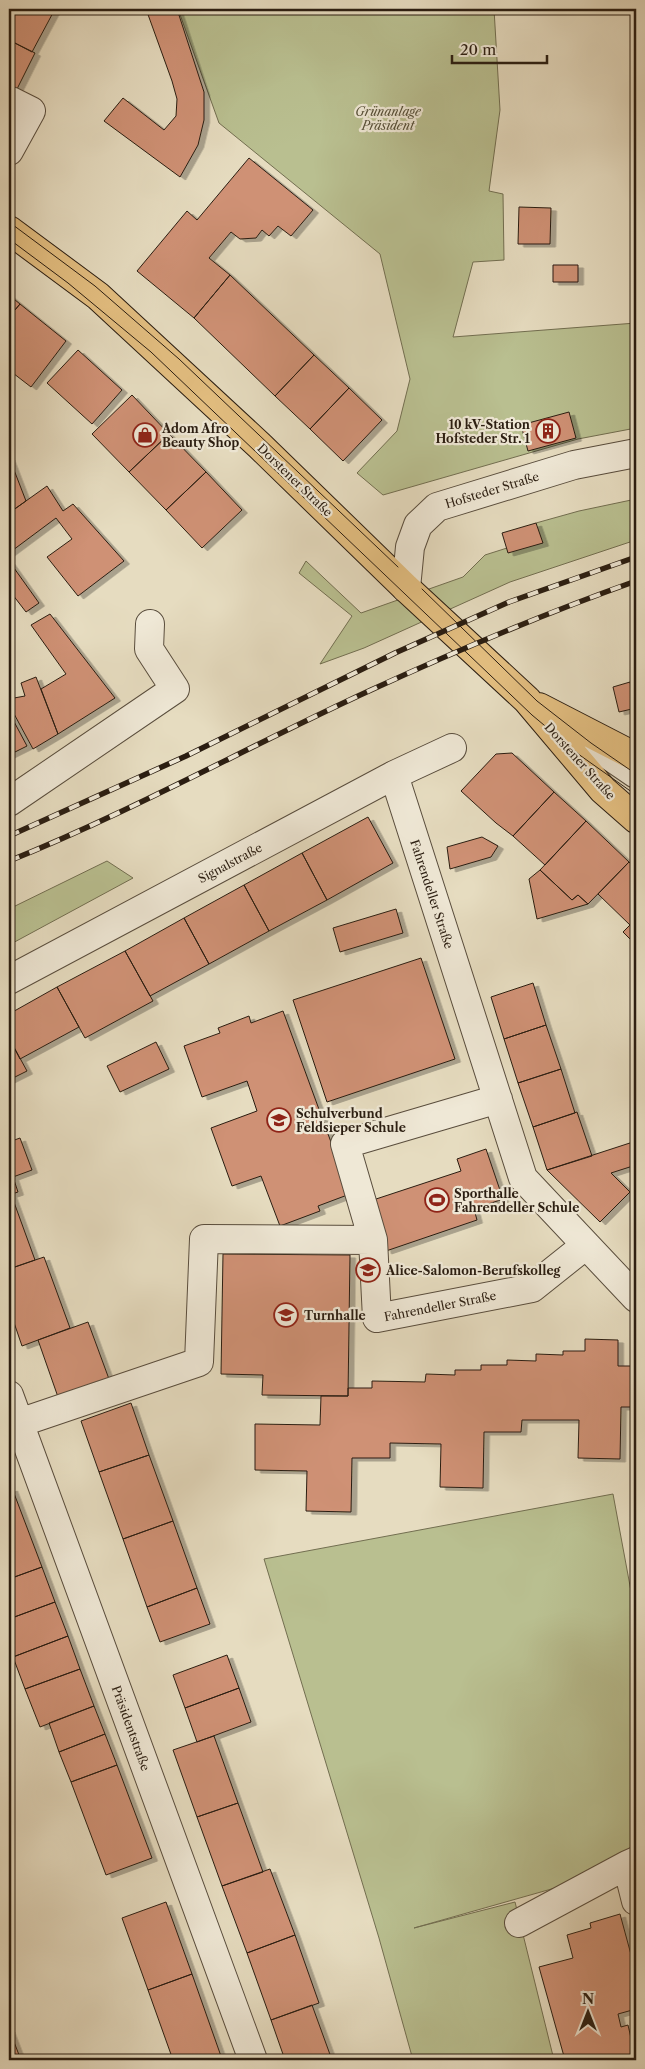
<svg xmlns="http://www.w3.org/2000/svg" width="645" height="2069" viewBox="0 0 645 2069" font-family="'Libre Caslon Text',serif">
  <defs>
    <filter id="shadow"><feDropShadow dx="5.5" dy="3" stdDeviation="0" flood-color="#0004"/></filter>
  </defs>
  <rect width="100%" height="100%" fill="#e6dcc0"/>
  <filter id="stains"><feTurbulence type="fractalNoise" baseFrequency=".004" numOctaves="4"/><feColorMatrix values="0 0 0 0 .2 0 0 0 0 .09 0 0 0 0 .02 0 0 0 .5 -.17"/></filter>
  <radialGradient id="worn" r=".72"><stop offset=".6" stop-color="#630" stop-opacity="0"/><stop offset="1" stop-color="#630" stop-opacity=".3"/></radialGradient>
  <path fill="#b9bf90" stroke="#726e50" d="M178,9H494L500,110L489,191L503,194L504,260L473,262L453,337L636,323V428L578,439L383,495L357,473L397,431L410,379L380,254L219,123Z
    M636,499V540L510,582L364,648L320,664L352,616L299,573L306,561L361,613L463,577L485,555L507,548L509,553L536,523L579,511Z
    M107,861L133,878L9,945V909Z
    M613,1494L633,1602H636V1865L414,1928L515,1902L554,2060H413L379,1938L264,1559Z"/>
  <path fill="#cf9175" stroke="#2a1d11" filter="url(#shadow)" d="M9,9H55L32,52L9,40Z
    M146,9H177L204,92V120L198,145L180,177L104,121L123,98L164,130L176,116L177,99L172,81Z
    M9,40L35,53L9,105Z
    M249,158L313,210L291,236L278,226L269,236L262,230L256,238L240,239L231,232L209,258L230,275L194,318L137,271L187,211L197,220Z
    M519,207L551,208L550,244H518Z
    M553,265H578V282H553Z
    M230,275L314,355L275,396L194,318Z
    M9,295L20,304L9,317Z
    M20,304L66,341L31,387L9,370V317Z
    M78,350L122,390L92,424L47,383Z
    M314,355L349,388L310,429L275,396Z
    M349,388L382,420L343,461L310,429Z
    M132,395L169,434L129,472L92,434Z
    M569,412L576,438L528,451L521,425Z
    M169,434L206,472L166,510L129,472Z
    M9,457L26,501L9,513Z
    M206,472L242,510L202,548L166,510Z
    M47,486L63,511L73,504L124,561L78,596L47,557L72,539L56,518L9,553V513Z
    M536,523L543,543L508,553L502,533Z
    M9,561L39,603L26,612L9,590Z
    M50,614L115,698L58,734L41,689L66,674L31,625Z
    M36,677L58,734L33,749L13,712L14,698L25,696L21,683Z
    M630,682L636,708L619,712L613,687Z
    M11,716L27,746L15,752L9,741V718Z
    M9,741L15,752L9,755Z
    M512,753L554,792L513,836L496,823L461,791L496,754Z
    M554,792L586,821L545,865L513,836Z
    M368,817L393,863L327,900L302,853Z
    M586,821L629,862L588,904L578,895L572,900L540,870Z
    M482,837L498,846L491,857L450,869L447,847Z
    M302,853L327,900L269,931L244,885Z
    M629,862L636,869V945L623,932L630,925L598,894Z
    M540,870L572,900L578,895L588,904L537,919L529,879Z
    M244,885L269,931L209,964L184,918Z
    M396,909L403,933L340,952L333,928Z
    M184,918L209,964L150,996L125,951Z
    M125,951L153,1001L85,1038L57,987Z
    M421,958L455,1059L327,1102L293,1000Z
    M533,983L546,1025L504,1039L491,997Z
    M57,987L79,1027L20,1059L9,1038V1014Z
    M283,1011L350,1194L318,1206L320,1211L280,1226L261,1176L232,1186L211,1128L257,1111L247,1081L202,1097L184,1046L220,1033L218,1028L249,1016L251,1023Z
    M546,1025L561,1069L518,1083L504,1039Z
    M9,1038L27,1071L9,1080Z
    M156,1042L169,1069L120,1092L107,1066Z
    M561,1069L575,1113L533,1127L518,1083Z
    M577,1112L592,1156L547,1170L533,1127Z
    M20,1138L32,1170L13,1177L18,1192L9,1195V1142Z
    M636,1141V1165L611,1173L630,1192L600,1222L547,1170Z
    M486,1149L503,1199L474,1209L477,1220L386,1251L370,1201L461,1171L457,1159Z
    M11,1194L35,1260L9,1269V1195Z
    M223,1254L350,1255L348,1396L262,1395L263,1375L221,1374Z
    M44,1257L70,1328L22,1346L9,1308V1269Z
    M88,1322L109,1379L58,1397L38,1340Z
    M585,1339L618,1340V1366H636V1407H621L620,1459L578,1458L579,1420H522L521,1432H484L483,1488L440,1487L441,1444L390,1443V1458H352L351,1512L306,1511L307,1471L255,1470V1424L320,1425L321,1396H348V1388H372V1381L425,1382L426,1374L455,1375V1370H481V1365H507V1360L536,1361V1354L563,1355V1351H585Z
    M131,1403L149,1455L99,1472L81,1421Z
    M149,1455L173,1521L123,1539L99,1472Z
    M12,1488L42,1567L9,1579V1489Z
    M173,1521L197,1588L147,1607L123,1539Z
    M42,1567L55,1602L9,1619V1579Z
    M197,1588L210,1624L160,1642L147,1607Z
    M55,1602L68,1636L13,1657L9,1645V1619Z
    M68,1636L80,1669L25,1689L13,1657Z
    M227,1655L239,1688L185,1708L173,1675Z
    M80,1669L94,1706L40,1727L25,1689Z
    M239,1688L251,1722L197,1742L185,1708Z
    M94,1706L105,1734L59,1752L49,1723Z
    M105,1734L117,1765L71,1782L59,1752Z
    M214,1736L238,1803L197,1817L173,1750Z
    M117,1765L152,1858L106,1875L71,1782Z
    M238,1803L263,1872L222,1886L197,1817Z
    M270,1869L295,1935L247,1953L222,1886Z
    M166,1902L192,1974L148,1990L122,1918Z
    M620,1914L636,1973V2009L618,2014L621,2027L628,2025L636,2060H565L539,1967L573,1958L567,1935L591,1928L590,1923Z
    M295,1935L319,2003L271,2020L247,1953Z
    M192,1974L222,2059L218,2060H173L148,1990Z
    M312,2005L332,2060H285L271,2020Z
    M9,2029L21,2060H9Z"/>
  <g fill="none" stroke-linecap="round" stroke-linejoin="round">
    <g stroke="#594d3d" stroke-width="30">
      <path id="minor" d="M9,151L31,111L11,101
        M406,588L410,547L418,525L437,507L574,465L636,453
        M598,748L636,774
        M394,775L523,1178L636,1298
        M9,802L175,689L149,649L150,624
        M9,980L394,775L452,748
        M498,1099L345,1144L373,1240L377,1318L532,1288L586,1245
        M9,1395L253,2060
        M19,1423L199,1362L204,1239L373,1240
        M636,1861L627,1865L636,1901
        M519,1923L627,1865"/>
    </g>
    <g stroke="#2a1d11" stroke-width="30">
      <path id="major" d="M9,230L98,296L260,446L406,588L527,700L603,790L636,819
        M539,707L636,757"/>
    </g>
    <use href="#minor" stroke="#efe8d6" stroke-width="28"/>
    <use href="#major" stroke="#e3be80" stroke-width="28"/>
    <path stroke="#2a1d11" stroke-width="1" d="M9,222L95,286L179,359L398,567
      M9,239L68,283L151,352L532,715L581,756L636,795
      M422,589L537,701L591,743L636,774"/>
    <g stroke="#2a1d11" stroke-width="5.5">
      <path id="rail" d="M9,836L186,756L395,653L509,602L636,557
        M9,861C133,811 249,746 371,690C458,650 546,613 636,581"/>
    </g>
    <use href="#rail" stroke="#efe8d6" stroke-width="4" stroke-dasharray="11" stroke-linecap="butt"/>
  </g>
  <defs>
    <g id="building-ring" transform="scale(1.25)"><circle r="9.5" fill="#efe8d6" stroke="#8f2418" stroke-width="1.5"/><path d="M-4-6H4V6H1V3H-1V6H-4ZM-2.5-4.3h1.7v1.8h-1.7ZM.8-4.3h1.7v1.8H.8ZM-2.5-1h1.7V.8h-1.7ZM.8-1h1.7V.8H.8Z" fill="#8f2418"/></g>
    <g id="shop-ring" transform="scale(1.25)"><circle r="9.5" fill="#efe8d6" stroke="#8f2418" stroke-width="1.5"/><path d="M-5-2.5h2.3a2.7 3.5 0 0 1 5.4 0H5L5.5 6h-11ZM-1.5-2.5h3a1.5 2.3 0 0 0-3 0Z" fill="#8f2418"/></g>
    <g id="school-ring" transform="scale(1.25)"><circle r="9.5" fill="#efe8d6" stroke="#8f2418" stroke-width="1.5"/><path d="M0-5L7-2L0 1L-7-2ZM-4 1L0 2.5L4 1V4Q0 6-4 4Z" fill="#8f2418"/></g>
    <g id="stadium-ring" transform="scale(1.25)"><circle r="9.5" fill="#efe8d6" stroke="#8f2418" stroke-width="1.5"/><path d="M0-5a6.5 5 0 1 0 0 10a6.5 5 0 1 0 0-10ZM-3.5-1.8h7v3.6h-7Z" fill="#8f2418"/></g>
  </defs>
  <g fill-rule="evenodd">
    <use href="#building-ring" x="548" y="431"/>
    <use href="#shop-ring" x="145" y="435"/>
    <use href="#school-ring" x="279" y="1120"/>
    <use href="#stadium-ring" x="437" y="1200"/>
    <use href="#school-ring" x="368" y="1270"/>
    <use href="#school-ring" x="286" y="1315"/>
  </g>
  <g text-anchor="middle" dominant-baseline="central" stroke-width="4.5" stroke-linejoin="round" paint-order="stroke">
    <g font-size="12" font-style="italic" fill="#554e37" stroke="#efe8d6">
      <text x="388" y="111">Grünanlage<tspan x="388" dy="14">Präsident</tspan></text>
    </g>
    <g font-size="12" font-weight="bold" fill="#2a1d11" stroke="#efe8d6" text-anchor="start">
      <text x="530" y="424" text-anchor="end">10 kV-Station<tspan x="530" dy="14">Hofsteder Str. 1</tspan></text>
      <text x="162" y="428">Adom Afro<tspan x="162" dy="14">Beauty Shop</tspan></text>
      <text x="296" y="1113">Schulverbund<tspan x="296" dy="14">Feldsieper Schule</tspan></text>
      <text x="454" y="1193">Sporthalle<tspan x="454" dy="14">Fahrendeller Schule</tspan></text>
      <text x="386" y="1270">Alice-Salomon-Berufskolleg</text>
      <text x="304" y="1315">Turnhalle</text>
    </g>
    <g font-size="12" fill="#2a1d11" stroke="#efe8d6">
      <text transform="translate(295 480) rotate(44)">Dorstener Straße</text>
      <text transform="translate(492 490) rotate(-17)">Hofsteder Straße</text>
      <text transform="translate(580 761) rotate(48)">Dorstener Straße</text>
      <text transform="translate(230 863) rotate(-28)">Signalstraße</text>
      <text transform="translate(432 894) rotate(72)">Fahrendeller Straße</text>
      <text transform="translate(440 1306) rotate(-11)">Fahrendeller Straße</text>
      <text transform="translate(131 1728) rotate(70)">Präsidentstraße</text>
    </g>
  </g>
  <rect width="645" height="2069" fill="none" stroke="#e6dcc0" stroke-width="30"/>
  <rect x="10" y="10" width="625" height="2049" fill="none" stroke="#2a1d11" stroke-width="2.5"/>
  <rect x="15" y="15" width="615" height="2039" fill="none" stroke="#2a1d11"/>
  <g transform="translate(588 2012)" stroke="#efe8d6" stroke-width="4" paint-order="stroke">
  <path d="M0-4L9 19L0 12L-9 19Z" fill="#2a1d11"/>
  <text y="-8" font-size="14" font-weight="bold" text-anchor="middle" fill="#2a1d11">N</text>
  </g>
  <path d="M452 55v8h95v-8" fill="none" stroke="#2a1d11" stroke-width="2.5"/>
  <text x="460" y="55" font-size="15" fill="#2a1d11" stroke="#efe8d6" stroke-width="4" paint-order="stroke">20 m</text>
  <rect width="100%" height="100%" filter="url(#stains)"/>
  <rect width="100%" height="100%" fill="url(#worn)"/>
</svg>
